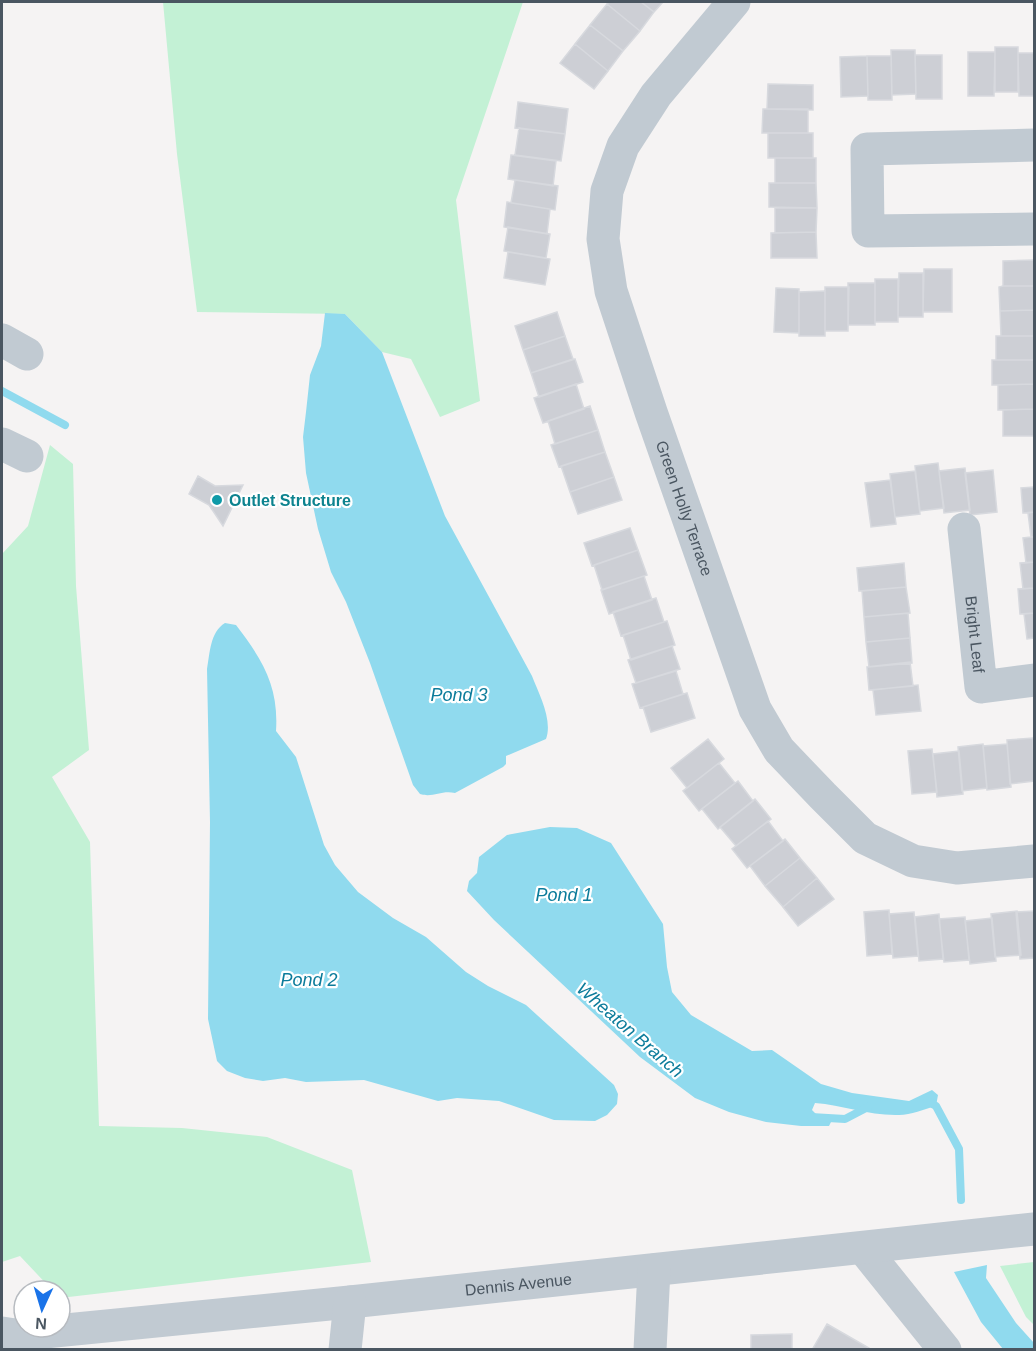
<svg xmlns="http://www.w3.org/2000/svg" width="1036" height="1351" viewBox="0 0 1036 1351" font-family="Arial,sans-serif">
  <rect width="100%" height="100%" fill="#f5f3f3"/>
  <path fill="#c3f1d5" d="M163,2H523L456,200L480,401L440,417L411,359L382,352L345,314L197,312L177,154Z
    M50,445L73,464L76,586L89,750L52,777L90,842L99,1126L182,1128L267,1137L352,1170L371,1262L60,1298V1291H53L20,1256L2,1262V554L28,526Z
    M1034,1262V1325L1026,1317L1000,1266Z"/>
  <path fill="#90daee" d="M325,313L345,314L382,352L445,516L532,676C539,694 553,720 546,739L506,756V764L503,767L455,793C441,790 433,798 420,794L413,785L370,663L346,602L331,572L318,529L306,473L303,437L306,412L310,375L321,346Z
    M225,623L236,625C262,659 279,686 276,731L296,757L324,845L335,865L358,892L393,918L426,937L466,972L488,986L526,1005L614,1085L618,1094L617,1104L607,1115L595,1121L554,1120L499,1101L457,1098L438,1101L364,1080L306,1082L285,1078L263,1081L245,1078L227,1071L217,1061L208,1019L210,822L207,669C210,653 210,632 225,623Z
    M550,827L577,828L611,843L663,924L667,967L672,992L691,1015L752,1051L772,1050L821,1084L852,1093L909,1101L932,1090L938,1095L936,1106C924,1109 911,1115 899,1115C870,1116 843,1105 815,1103L812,1110L817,1115L831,1122L829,1126H801L766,1122L729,1112L695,1098L640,1057L494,920L467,891L469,881L477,873L479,857L507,835Z
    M987,1265L986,1278L1016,1323L1034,1343V1349H1003L981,1322L954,1272Z"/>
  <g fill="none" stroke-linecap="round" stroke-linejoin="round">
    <path stroke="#90daee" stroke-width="8" d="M2,391L65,425
      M927,1101L936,1106L959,1149L961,1200
      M811,1117L845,1119L868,1107"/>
  </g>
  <path fill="#cdcfd5" stroke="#d7d9de" stroke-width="1.5" d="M609,2H641L654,12L640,31L607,4Z
    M641,2H663L654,12Z
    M607,4L640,31L623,51L590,25Z
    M590,25L623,51L608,71L575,44Z
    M575,44L608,71L594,89L560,63Z
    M995,47H1018V92H995Z
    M891,50H915L916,94L892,95Z
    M968,52H995L994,96H968Z
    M1018,53H1034V96H1019Z
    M915,55H942V99H916Z
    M867,56H891L892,100H868Z
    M867,56L868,96L841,97L840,57Z
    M768,84L813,85V110L767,109Z
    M518,102L568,109L565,134L515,128Z
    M763,109H808V133H762Z
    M519,128L565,134L561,161L515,155Z
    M768,133H813V158H768Z
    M511,155L556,161L553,186L508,179Z
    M775,158H816V183H775Z
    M515,180L558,186L555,210L511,203Z
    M769,183H816L817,208L769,207Z
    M507,202L550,209L547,234L504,227Z
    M775,208H817L816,232L775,233Z
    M508,227L550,234L546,258L504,251Z
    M816,232L817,258H771V233Z
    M508,252L550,259L545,285L504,278Z
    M1034,260V286H1003V261Z
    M924,269H952V312H923Z
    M899,273H923V317H898Z
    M875,279H898V322H875Z
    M848,283H875V325H848Z
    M1003,286H1034V310L1000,311L999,287Z
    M825,287H849L848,331H825Z
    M776,288L799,289V333L774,332Z
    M825,291V336H799V292Z
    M1034,310V336H1001L1000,311Z
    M557,312L565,336L523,350L515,326Z
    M565,336L573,359L531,373L523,350Z
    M996,336H1034V360H996Z
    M575,359L583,382L539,397L531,373Z
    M992,360H1034V384L992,385Z
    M576,384L584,409L543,423L534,398Z
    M1034,384V409L998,410V385Z
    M590,406L598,430L555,444L548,421Z
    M1034,409V436H1003V410Z
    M598,430L605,452L559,467L551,445Z
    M605,452L614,477L570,492L561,466Z
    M938,463L944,508L920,511L915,466Z
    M965,468L970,510L944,513L939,471Z
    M993,470L997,512L970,515L965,473Z
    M915,471L920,514L895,517L890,474Z
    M198,476L215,486L243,485L223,526L209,505L189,494Z
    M614,477L622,500L578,514L570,492Z
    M890,480L896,524L871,527L865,483Z
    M1034,487V512L1023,513L1021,488Z
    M1034,512V537H1031L1028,513Z
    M630,528L638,550L592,566L584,543Z
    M1031,537H1034V562L1026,563L1023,538Z
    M638,550L647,575L602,590L594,565Z
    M1034,562V588L1023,589L1020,563Z
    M904,563L906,587L859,591L857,568Z
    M644,576L652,600L609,614L601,590Z
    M906,587L910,613L864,617L862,591Z
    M1034,588V613L1020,614L1018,589Z
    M656,598L664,622L621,636L613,612Z
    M908,613L910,638L866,642L864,617Z
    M1034,613V638L1027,639L1024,614Z
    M667,621L675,645L631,660L623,635Z
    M910,638L912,663L869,667L866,642Z
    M672,646L680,669L636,683L628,660Z
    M910,662L913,686L869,690L867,667Z
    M676,671L683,694L640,708L632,684Z
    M918,685L921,711L876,715L873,690Z
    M687,693L695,718L651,732L643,707Z
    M1033,738L1034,781L1010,784L1007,740Z
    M708,739L724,759L687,788L671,768Z
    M983,744L987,788L962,791L958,747Z
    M1007,744L1011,787L987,790L983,746Z
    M932,749L937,792L912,794L908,751Z
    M959,751L963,794L937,797L933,754Z
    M719,763L735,783L699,811L683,791Z
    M738,781L753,801L718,829L702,809Z
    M755,799L771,819L736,846L720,827Z
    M768,821L783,841L747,868L732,849Z
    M785,839L800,858L765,886L750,866Z
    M800,858L817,878L783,907L765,886Z
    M817,878L834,899L798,926L783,907Z
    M889,910L892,954L867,956L864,912Z
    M1017,911L1021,955L995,957L991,914Z
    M1034,911V958L1020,959L1016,912Z
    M914,912L918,956L893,958L889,914Z
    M939,914L943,959L919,961L915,917Z
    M965,917L969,960L944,962L939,919Z
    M992,918L996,961L970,964L965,921Z
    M827,1324L869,1348L868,1350H812Z
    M792,1334V1350H751V1335Z"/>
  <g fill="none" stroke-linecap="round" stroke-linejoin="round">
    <g stroke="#c1cad2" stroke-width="33">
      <path id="s1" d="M734,2L656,95L623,146L607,191L603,239L611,291L651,412L755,709L779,750L823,796L865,838L913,861L957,868L1034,861"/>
      <path d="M1034,145L867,149L868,231L1034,229"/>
      <path d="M2,340L27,354"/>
      <path d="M2,444L27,456"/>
      <path id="s2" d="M964,529L981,687L1034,680"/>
      <path d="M863,1248L945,1350"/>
      <path id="s3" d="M2,1333L15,1335L350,1302L1034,1229"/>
      <path d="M345,1350L350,1302"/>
      <path d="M650,1350L654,1270"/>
    </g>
  </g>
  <circle fill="#0f9aa8" stroke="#fff" stroke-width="2" cx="217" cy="500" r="6"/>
  <g text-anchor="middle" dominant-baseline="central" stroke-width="4.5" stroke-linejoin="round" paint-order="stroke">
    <g font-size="16" font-weight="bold" fill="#0d838f" stroke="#fff" text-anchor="start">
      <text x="229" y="500">Outlet Structure</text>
    </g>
    <g font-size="16" fill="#4a5661" stroke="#fff">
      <text stroke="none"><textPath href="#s1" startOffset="560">Green Holly Terrace</textPath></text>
      <text stroke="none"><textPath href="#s2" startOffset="106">Bright Leaf</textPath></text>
      <text stroke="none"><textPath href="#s3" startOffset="519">Dennis Avenue</textPath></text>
    </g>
    <g font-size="18" font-style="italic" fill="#0c7c9b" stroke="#fff">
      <text x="459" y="695">Pond 3</text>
      <text x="564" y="895">Pond 1</text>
      <text x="309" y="980">Pond 2</text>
      <text transform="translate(630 1030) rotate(41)">Wheaton Branch</text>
    </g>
  </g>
  <rect width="1036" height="1351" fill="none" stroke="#4a5661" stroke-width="6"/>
  <g transform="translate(42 1309) rotate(184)"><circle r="28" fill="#ffffff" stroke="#b7bbc0" stroke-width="1.5"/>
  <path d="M0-4.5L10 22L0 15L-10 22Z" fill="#1a73e8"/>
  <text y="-9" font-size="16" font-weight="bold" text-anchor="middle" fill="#4a5661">N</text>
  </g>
</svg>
